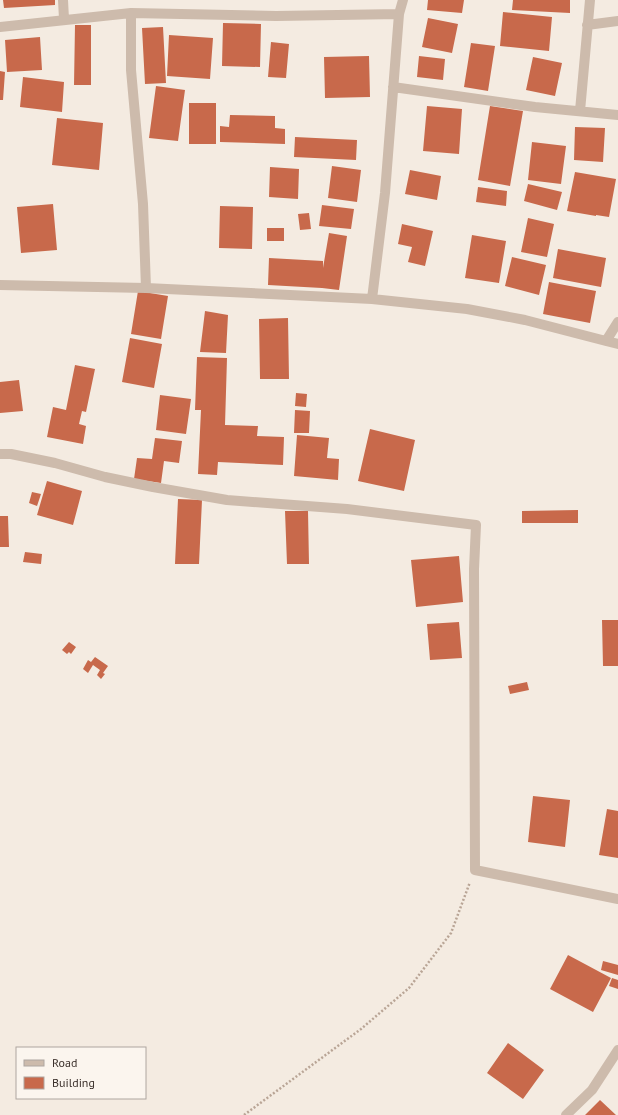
<svg xmlns="http://www.w3.org/2000/svg" width="618" height="1115" viewBox="0 0 618 1115" font-family="'PT Sans',sans-serif">
  <rect width="100%" height="100%" fill="#f4ebe1"/>
  <path fill="#c8694b" d="M3,0H55V5L4,8Z
    M428,0H464L462,13L427,10Z
    M513,0H570V13L512,10Z
    M503,12L552,17L549,51L500,46Z
    M428,18L458,24L452,53L422,47Z
    M223,23L261,24L260,67L222,66Z
    M75,25H91V85H74Z
    M163,27L166,83L145,84L142,28Z
    M169,35L213,38L210,79L167,76Z
    M40,37L42,70L7,72L5,40Z
    M271,42L289,44L286,78L268,77Z
    M471,43L495,46L488,91L464,87Z
    M369,56L370,97L325,98L324,57Z
    M419,56L445,59L443,80L417,77Z
    M533,57L562,63L555,96L526,90Z
    M0,71L5,72L3,100H0Z
    M23,77L64,82L62,112L20,107Z
    M156,86L185,90L178,141L149,138Z
    M189,103H216V144H189Z
    M427,106L462,109L459,154L423,151Z
    M490,106L523,111L510,186L478,180Z
    M230,115L275,116V128L285,129V144L220,142V126L229,127Z
    M57,118L103,123L99,170L52,165Z
    M575,127L605,128L603,162L574,160Z
    M295,137L357,140L356,160L294,157Z
    M532,142L566,146L561,184L528,180Z
    M332,166L361,170L357,202L328,198Z
    M270,167L299,169L298,199L269,197Z
    M410,170L441,176L437,200L405,194Z
    M575,172L616,179L609,217L596,215V216L567,211Z
    M528,184L562,192L557,210L524,201Z
    M478,187L507,191L506,206L476,202Z
    M53,204L57,250L21,253L17,207Z
    M322,205L354,209L351,229L319,226Z
    M220,206L253,207L252,249L219,248Z
    M309,213L311,229L300,230L298,214Z
    M528,218L554,224L547,257L521,252Z
    M402,224L433,231L425,266L408,262L412,247L398,244Z
    M267,228H284V241H267Z
    M329,233L347,236L339,290L322,288L268,285L269,258L323,261V268Z
    M472,235L506,241L499,283L465,278Z
    M558,249L606,258L601,287L553,278Z
    M512,257L546,265L539,295L505,286Z
    M549,282L596,291L590,323L543,314Z
    M138,291L168,296L161,339L131,334Z
    M205,311L228,315L226,353L200,352Z
    M288,318L289,379H260L259,319Z
    M130,338L162,344L154,388L122,382Z
    M197,357L227,358L225,425L258,426L257,436L284,437L283,465L218,462L217,475L198,474L201,410H195Z
    M75,365L95,369L86,412L82,411L79,424L86,426L83,444L47,437L53,407L66,410Z
    M19,380L23,411L0,413V382Z
    M296,393L307,394L306,407L295,406Z
    M160,395L191,399L186,434L156,430Z
    M295,410L310,411L309,433H294Z
    M370,429L415,440L404,491L358,481Z
    M297,435L329,438L327,458L339,459L338,480L294,476Z
    M155,438L182,441L179,463L164,461L161,483L134,479L137,458L152,459Z
    M47,481L82,491L73,525L37,515Z
    M32,492L41,494L37,506L29,503Z
    M178,499L202,500L199,564H175Z
    M578,510V523H522V511Z
    M285,511H308L309,564H287Z
    M0,516H8L9,547H0Z
    M25,552L42,554L41,564L23,562Z
    M459,556L463,602L416,607L411,560Z
    M602,620H618V666H603Z
    M459,622L462,658L430,660L427,624Z
    M69,642L76,647L71,654L69,652L67,654L62,650Z
    M95,657L108,666L103,673L105,674L101,679L97,675L100,670L93,665L88,673L83,669L88,660L91,662Z
    M527,682L529,690L510,694L508,686Z
    M533,796L570,800L565,847L528,842Z
    M607,809L618,811V858L599,855Z
    M568,955L611,978L593,1012L550,989Z
    M603,961L618,965V975L601,970Z
    M612,978L618,980V989L609,986Z
    M508,1043L544,1070L523,1099L487,1073Z
    M600,1100L616,1115H585Z"/>
  <g fill="none" stroke-linecap="round" stroke-linejoin="round">
    <path stroke="#b9a596" stroke-width="2.5" stroke-dasharray="2 2" stroke-linecap="butt" d="M244,1115L361,1029L409,988L451,933L470,882"/>
    <path stroke="#cdbbac" stroke-width="10" d="M63,0L64,19
      M131,13V70L143,204L146,288
      M587,25L618,21
      M0,27L131,13L276,16L399,14
      M393,87L535,107L618,115
      M580,111L590,0
      M0,285L146,288L372,299L467,309L525,320L606,341L618,322
      M372,299L385,193L399,14L403,0
      M606,341L618,344
      M0,454H11L55,463L105,477L153,487L227,500L347,509L476,525L474,569L475,870L618,899
      M566,1115L592,1090L618,1050"/>
  </g>
  <rect x="16" y="1047" width="130" height="52" fill="#fbf5ee" stroke="#aea6a0"/>
  <rect x="24" y="1060" width="20" height="6" fill="#cdbbac" stroke="#aea6a0"/>
  <text x="52" y="1067" font-size="12" fill="#3b302b">Road</text>
  <rect x="24" y="1077" width="20" height="12" fill="#c8694b" stroke="#aea6a0"/>
  <text x="52" y="1087" font-size="12" fill="#3b302b">Building</text>
</svg>
